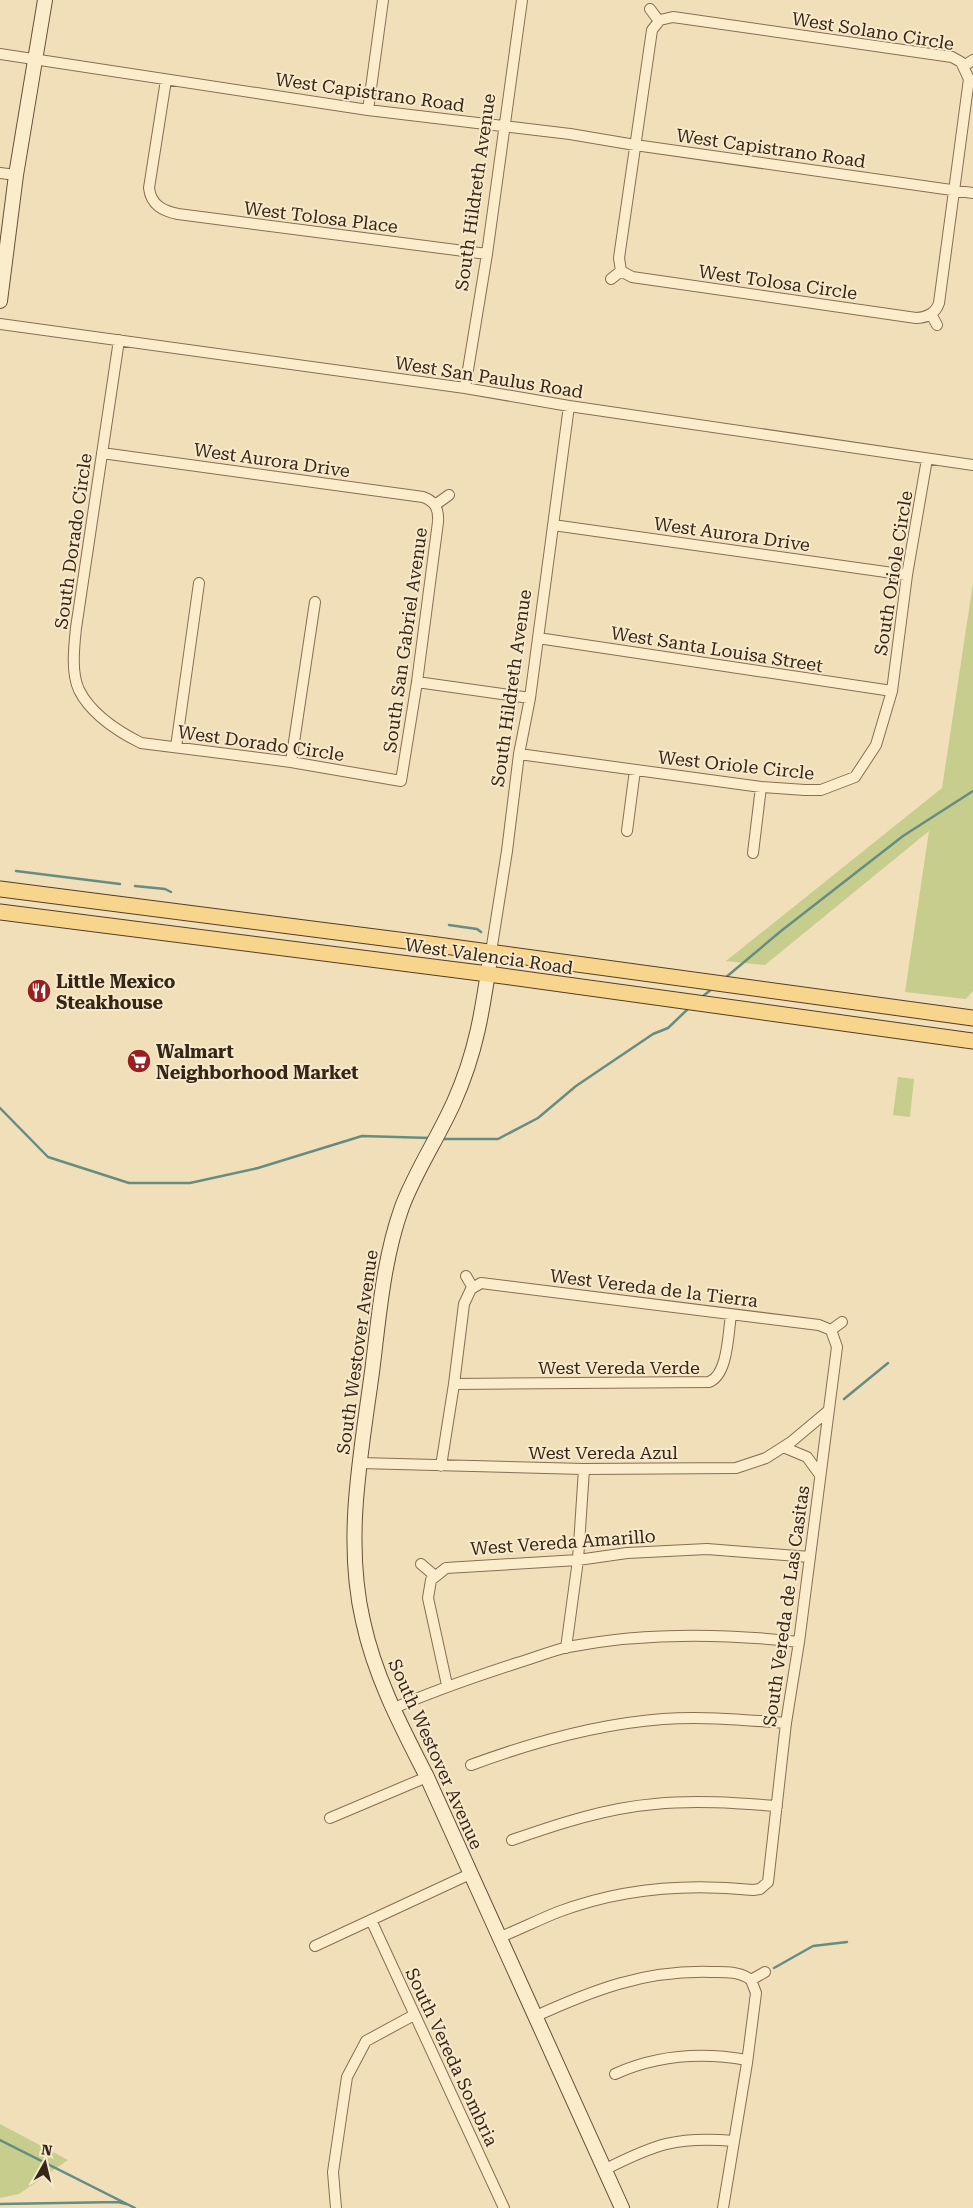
<svg xmlns="http://www.w3.org/2000/svg" width="973" height="2208" viewBox="0 0 973 2208" font-family="'Roboto Serif',serif">
  <rect width="100%" height="100%" fill="#f0dfb9"/>
  <path fill="#c7ce8d" d="M973,583V991L966,999L905,992L929,831L765,965L726,961L942,788Z
    M898,1077L914,1079L910,1117L893,1115Z
    M0,2124L68,2160L19,2194L0,2198Z"/>
  <g fill="none" stroke-linecap="round" stroke-linejoin="round">
    <path stroke="#668d83" stroke-width="2.5" d="M16,871L120,884
      M135,886L165,889L171,892
      M449,925L477,929L481,932
      M725,978L781,931L903,836L973,791
      M702,997L713,988
      M0,1108L48,1157L129,1183H190L258,1168L362,1136L430,1138
      M441,1139H498L538,1118L576,1086L653,1034L668,1028L690,1007
      M844,1399L888,1363
      M774,1968L813,1946L847,1942
      M0,2140L135,2208
      M0,2204L118,2202L126,2204"/>
    <g stroke="#876e53" stroke-width="12">
      <path id="street" d="M650,9L659,21
        M673,17L952,57L961,62L969,79L939,303C936,313 926,318 916,318L632,277L621,271L619,258L652,30L660,20Z
        M0,54L368,110L570,134L635,145L973,193
        M964,66L973,60
        M166,80L149,188C151,205 163,211 178,214L487,254
        M368,110L383,0
        M0,173L16,175
        M611,279L621,271
        M931,314L937,325
        M0,324L465,388L569,406L973,465
        M465,388L487,254L522,0
        M102,453L423,497C435,501 439,509 438,522L417,682L401,781L291,762L141,743C119,732 91,714 79,690C71,673 74,647 76,628L119,340
        M435,505L449,495
        M553,525L907,575
        M538,638L892,691
        M417,682L530,698
        M176,747L199,583
        M519,754L761,787L805,790H821L855,777L876,745L892,691L907,575L927,459
        M291,762L315,602
        M627,831L635,770
        M753,853L761,787
        M491,952L507,851L519,754L530,698L569,406
        M466,1276L473,1288
        M831,1330L842,1322
        M454,1384L709,1382C728,1375 728,1334 731,1315
        M783,1447L807,1457L820,1475
        M360,1463L584,1469L736,1468L766,1458L791,1442L828,1411
        M441,1466L454,1384L464,1304L471,1289L481,1283L819,1325L831,1330
        M421,1564L435,1576
        M566,1648L578,1560L584,1469
        M447,1685L428,1598L431,1580L446,1568L578,1560L627,1553L707,1549L810,1557
        M392,1709C433,1691 474,1677 517,1663C534,1658 551,1651 568,1647C645,1632 721,1633 799,1642
        M471,1765C533,1742 597,1724 663,1719C704,1716 745,1720 786,1723
        M330,1818L427,1777
        M512,1840C558,1824 606,1808 655,1804C696,1800 736,1803 777,1806
        M371,1920L504,2208
        M498,1938C518,1930 538,1920 558,1912C621,1888 686,1883 753,1890L760,1889L768,1882L786,1723L799,1642L837,1347L831,1330
        M315,1946L470,1874
        M751,1980L765,1972
        M534,2017C593,1990 644,1970 711,1972C724,1972 740,1971 751,1980L756,1993L747,2063L723,2208
        M615,2074C657,2055 702,2052 747,2060
        M604,2170C655,2144 677,2136 734,2141
        M336,2208L333,2172L347,2077L366,2041L414,2015"/>
    </g>
    <g stroke="#684f37" stroke-width="16">
      <path id="secondary" d="M0,301L16,175L45,0
        M491,952C483,1007 477,1051 454,1102C438,1138 416,1170 402,1207C383,1260 379,1317 372,1372C361,1454 344,1539 363,1621C375,1677 401,1726 427,1777L622,2208"/>
    </g>
    <g stroke="#543c28" stroke-width="17">
      <path id="primary" d="M0,889L430,944L973,1018
        M0,912L488,974L973,1041"/>
    </g>
    <use href="#street" stroke="#fbedcc" stroke-width="10"/>
    <use href="#secondary" stroke="#fbedcc" stroke-width="14"/>
    <use href="#primary" stroke="#f8d58c" stroke-width="15"/>
  </g>
  <defs>
    <g id="restaurant-disc" transform="scale(1.25)"><circle r="9.5" fill="#992021" stroke="#f7e9c9"/><path d="M-5-6h1v4h1v-4h1v4h1v-4h1v5L-1.5 .5V6h-2V.5L-5-1ZM5-6V6H3V1.5H1.5Q1.5-4 5-6Z" fill="#fff"/></g>
    <g id="supermarket-disc" transform="scale(1.25)"><circle r="9.5" fill="#992021" stroke="#f7e9c9"/><path d="M-6-5.5h2.5l.6 2H6L4.5 2H-2.5L-4.4-4H-6ZM-1.5 3.2a1.3 1.3 0 1 0 .1 0ZM3 3.2a1.3 1.3 0 1 0 .1 0Z" fill="#fff"/></g>
  </defs>
  <g fill-rule="evenodd">
    <use href="#restaurant-disc" x="39" y="991"/>
    <use href="#supermarket-disc" x="139" y="1061"/>
  </g>
  <g text-anchor="middle" dominant-baseline="central" stroke-width="4" stroke-linejoin="round" paint-order="stroke">
    <g font-size="18" fill="#352619" stroke="#f7e9c9">
      <text transform="translate(873 31) rotate(9)">West Solano Circle</text>
      <text transform="translate(370 92) rotate(8)">West Capistrano Road</text>
      <text transform="translate(771 148) rotate(8)">West Capistrano Road</text>
      <text transform="translate(475 192) rotate(-82)">South Hildreth Avenue</text>
      <text transform="translate(321 217) rotate(7)">West Tolosa Place</text>
      <text transform="translate(778 282) rotate(8)">West Tolosa Circle</text>
      <text transform="translate(489 377) rotate(9)">West San Paulus Road</text>
      <text transform="translate(272 460) rotate(8)">West Aurora Drive</text>
      <text transform="translate(732 534) rotate(8)">West Aurora Drive</text>
      <text transform="translate(73 541) rotate(-82)">South Dorado Circle</text>
      <text transform="translate(893 573) rotate(-81)">South Oriole Circle</text>
      <text transform="translate(405 640) rotate(-82)">South San Gabriel Avenue</text>
      <text transform="translate(717 649) rotate(9)">West Santa Louisa Street</text>
      <text transform="translate(511 688) rotate(-82)">South Hildreth Avenue</text>
      <text transform="translate(261 743) rotate(8)">West Dorado Circle</text>
      <text transform="translate(736 765) rotate(6)">West Oriole Circle</text>
      <text transform="translate(489 956) rotate(8)">West Valencia Road</text>
      <text transform="translate(654 1288) rotate(7)">West Vereda de la Tierra</text>
      <text transform="translate(357 1352) rotate(-82)">South Westover Avenue</text>
      <text x="619" y="1367">West Vereda Verde</text>
      <text x="603" y="1452">West Vereda Azul</text>
      <text transform="translate(563 1542) rotate(-4)">West Vereda Amarillo</text>
      <text transform="translate(786 1606) rotate(-82)">South Vereda de Las Casitas</text>
      <text transform="translate(436 1754) rotate(66)">South Westover Avenue</text>
      <text transform="translate(452 2057) rotate(65)">South Vereda Sombria</text>
    </g>
    <g font-size="18" font-weight="bold" fill="#352619" stroke="#f7e9c9" text-anchor="start">
      <text x="56" y="981">Little Mexico<tspan x="56" dy="21">Steakhouse</tspan></text>
      <text x="156" y="1051">Walmart<tspan x="156" dy="21">Neighborhood Market</tspan></text>
    </g>
  </g>
  <g transform="translate(45 2163) rotate(8)" stroke="#f7e9c9" stroke-width="4" paint-order="stroke">
  <path d="M0-4L9 19L0 12L-9 19Z" fill="#352619"/>
  <text y="-8" font-size="14" font-weight="bold" text-anchor="middle" fill="#352619">N</text>
  </g>
</svg>
